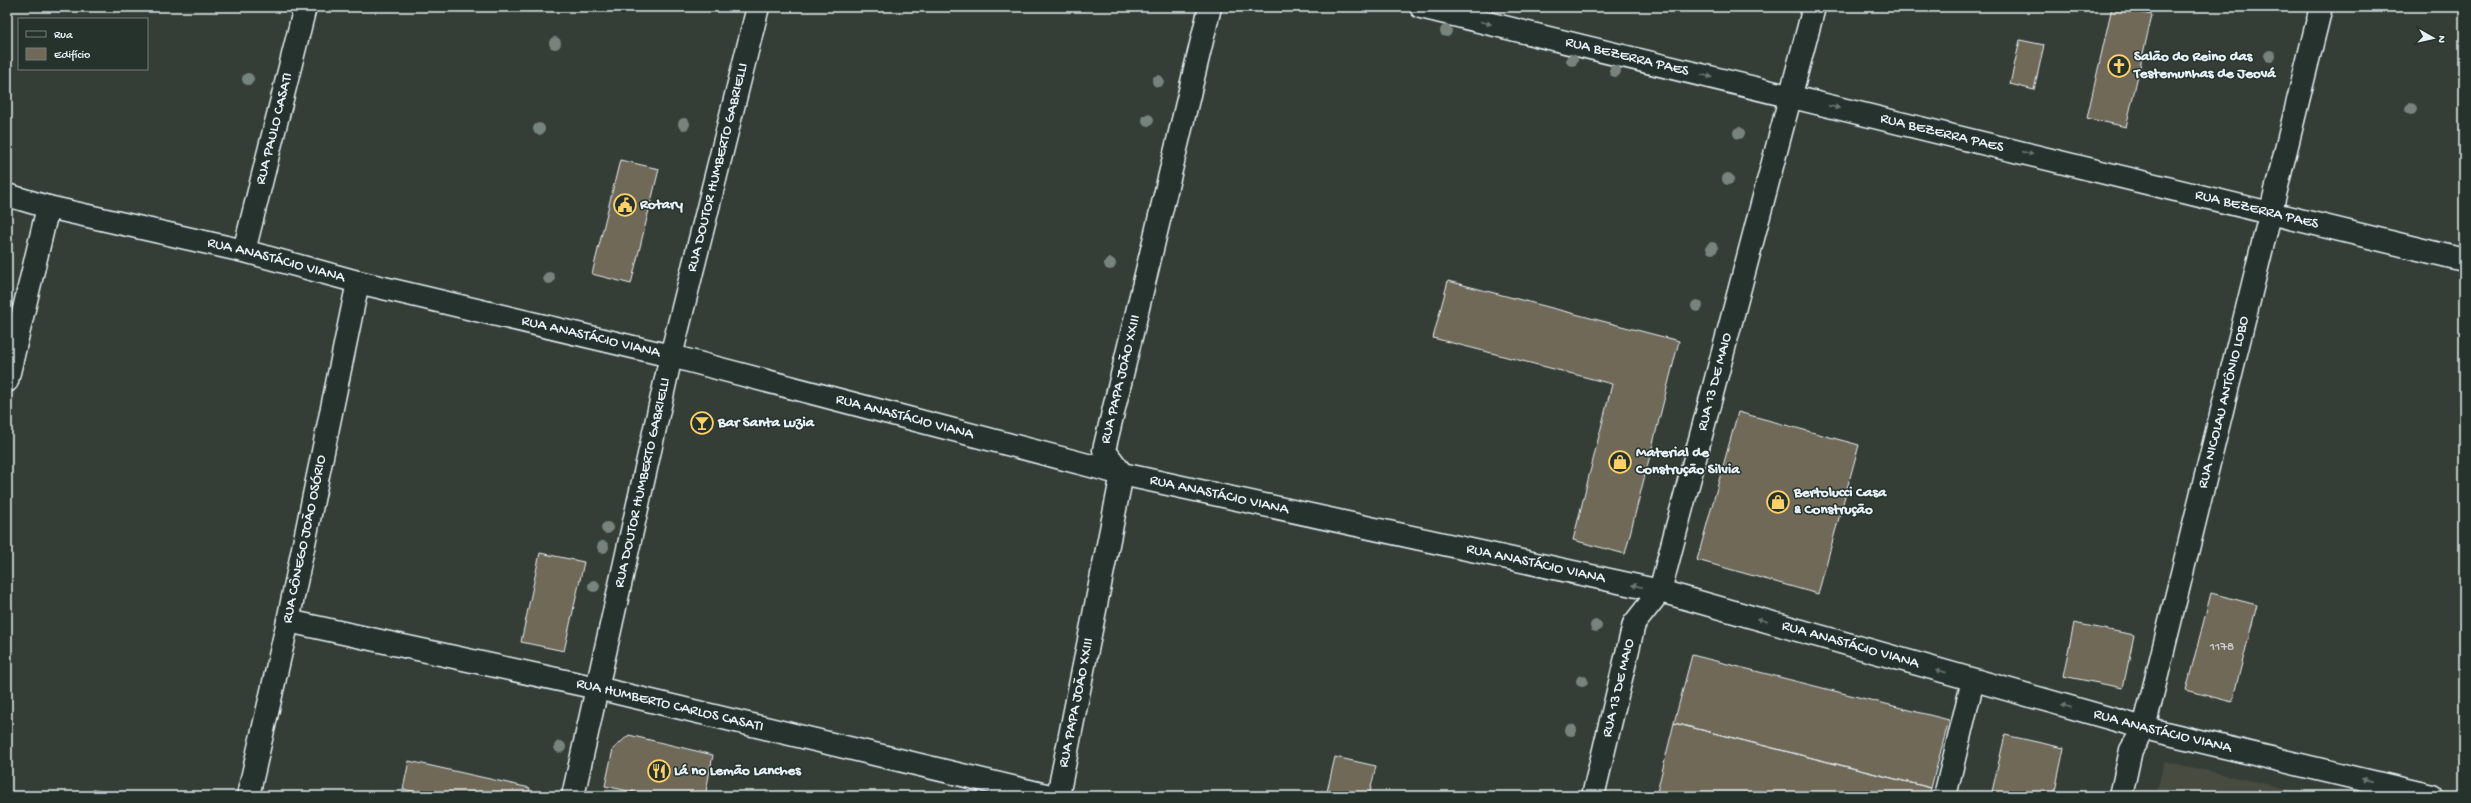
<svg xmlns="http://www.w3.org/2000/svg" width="2471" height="803" viewBox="0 0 2471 803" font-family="'Gochi Hand',sans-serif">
  <rect width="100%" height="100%" fill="#353e36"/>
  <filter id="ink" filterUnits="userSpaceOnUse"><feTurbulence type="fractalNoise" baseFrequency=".025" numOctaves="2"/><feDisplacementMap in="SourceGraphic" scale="8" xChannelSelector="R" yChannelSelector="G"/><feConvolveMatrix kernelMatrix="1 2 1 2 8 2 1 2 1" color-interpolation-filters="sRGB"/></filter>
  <g filter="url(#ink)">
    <path fill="#474b40" d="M2164,761L2318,796H2156Z"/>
    <path fill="#706958" stroke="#e8f1f8" d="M2112,7L2152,15L2126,127L2087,118Z
      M2020,40L2044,45L2034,90L2010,84Z
      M620,160L659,169L631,284L592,274Z
      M1448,281L1679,341L1625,554L1573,540L1612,384L1433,338Z
      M1738,412L1859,445L1818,594L1697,560Z
      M540,553L584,562L564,651L521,642Z
      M2211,593L2257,605L2232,702L2186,690Z
      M2074,623L2134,635L2123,688L2063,676Z
      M1692,655L1949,720L1931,788L1674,723Z
      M1674,723L1931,788L1929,796H1656Z
      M629,735L713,755L705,796H652L605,786L613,749Z
      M2005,735L2064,748L2054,796H1991Z
      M1335,757L1376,766L1369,796H1326Z
      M409,761L530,788L528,796H433L403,789Z
      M93,790L128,796H92Z"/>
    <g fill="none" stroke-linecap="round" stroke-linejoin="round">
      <g stroke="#e8f1f8" stroke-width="25">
        <g id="minor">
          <path id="s1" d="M1421,7L2464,260"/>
          <path id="s2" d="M7,195L48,207L244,251L358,282L671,356L1122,474L1660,591L2144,728L2432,796"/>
          <path id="s3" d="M244,251L305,7"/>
          <path d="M7,381L48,207"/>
          <path id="s4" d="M288,621L597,688L1050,796"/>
          <path id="s5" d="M248,796L288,621L358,282"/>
          <path id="s6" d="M573,796L671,356L758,7"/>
          <path id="s7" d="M1058,796L1122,474L1104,450L1210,7"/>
          <path id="s8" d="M1593,796L1634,624L1660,591L1814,7"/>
          <path d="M1945,796L1973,680"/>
          <path id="s9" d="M2121,796L2131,750L2144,728L2321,7"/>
        </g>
      </g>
      <use href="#minor" stroke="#26332d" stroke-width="22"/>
    </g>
    <g fill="#77847d">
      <circle cx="1446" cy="31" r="6"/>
      <circle cx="555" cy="43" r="6"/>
      <circle cx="2270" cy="56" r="6"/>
      <circle cx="1572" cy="60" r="6"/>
      <circle cx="1615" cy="71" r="6"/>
      <circle cx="248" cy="79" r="6"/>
      <circle cx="1158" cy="81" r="6"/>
      <circle cx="2411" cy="109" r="6"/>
      <circle cx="1148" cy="120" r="6"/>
      <circle cx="684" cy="124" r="6"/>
      <circle cx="539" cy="129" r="6"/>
      <circle cx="1739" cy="133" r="6"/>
      <circle cx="1728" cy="179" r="6"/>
      <circle cx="1712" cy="248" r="6"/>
      <circle cx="1110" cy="264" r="6"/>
      <circle cx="549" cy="278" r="6"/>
      <circle cx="1697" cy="306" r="6"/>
      <circle cx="607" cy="528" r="6"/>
      <circle cx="603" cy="547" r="6"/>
      <circle cx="594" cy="586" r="6"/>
      <circle cx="1596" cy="626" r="6"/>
      <circle cx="1582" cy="681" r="6"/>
      <circle cx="1571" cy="730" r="6"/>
      <circle cx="560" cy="747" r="6"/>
    </g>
    <defs><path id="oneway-solid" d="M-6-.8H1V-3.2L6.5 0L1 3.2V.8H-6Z"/></defs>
    <g fill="#6a7674">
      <use href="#oneway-solid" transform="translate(1486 23) rotate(14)"/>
      <use href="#oneway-solid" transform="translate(1707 76) rotate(14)"/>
      <use href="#oneway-solid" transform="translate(1834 107) rotate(13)"/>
      <use href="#oneway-solid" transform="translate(2028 153) rotate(13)"/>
      <use href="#oneway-solid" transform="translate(1637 586) rotate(-168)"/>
      <use href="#oneway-solid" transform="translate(1762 620) rotate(-164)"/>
      <use href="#oneway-solid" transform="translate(1941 671) rotate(-164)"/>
      <use href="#oneway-solid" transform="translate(2066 706) rotate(-164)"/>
      <use href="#oneway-solid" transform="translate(2367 780) rotate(-167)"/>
    </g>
  </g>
  <defs>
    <g id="church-ring" transform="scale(1.15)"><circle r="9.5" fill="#26332d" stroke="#ffd166" stroke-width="1.5"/><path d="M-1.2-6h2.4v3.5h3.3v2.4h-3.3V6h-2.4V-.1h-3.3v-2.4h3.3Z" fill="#ffd166"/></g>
    <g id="civic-ring" transform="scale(1.15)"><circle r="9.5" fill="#26332d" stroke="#ffd166" stroke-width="1.5"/><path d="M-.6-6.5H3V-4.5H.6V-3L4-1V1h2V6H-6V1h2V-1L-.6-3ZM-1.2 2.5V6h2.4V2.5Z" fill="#ffd166"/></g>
    <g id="bar-ring" transform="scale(1.15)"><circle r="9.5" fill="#26332d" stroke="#ffd166" stroke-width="1.5"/><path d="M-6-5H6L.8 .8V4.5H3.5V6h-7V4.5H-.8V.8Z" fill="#ffd166"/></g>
    <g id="shop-ring" transform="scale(1.15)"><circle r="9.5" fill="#26332d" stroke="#ffd166" stroke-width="1.5"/><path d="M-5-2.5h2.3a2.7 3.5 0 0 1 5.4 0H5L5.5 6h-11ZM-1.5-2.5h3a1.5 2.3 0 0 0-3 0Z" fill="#ffd166"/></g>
    <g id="restaurant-ring" transform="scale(1.15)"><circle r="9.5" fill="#26332d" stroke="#ffd166" stroke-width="1.5"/><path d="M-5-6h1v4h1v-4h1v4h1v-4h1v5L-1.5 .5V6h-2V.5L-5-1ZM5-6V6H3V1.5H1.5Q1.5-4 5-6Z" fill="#ffd166"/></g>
  </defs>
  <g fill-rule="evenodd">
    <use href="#church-ring" x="2119" y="66"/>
    <use href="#civic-ring" x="625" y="205"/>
    <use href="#bar-ring" x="702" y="423"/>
    <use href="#shop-ring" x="1620" y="462"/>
    <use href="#shop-ring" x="1778" y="502"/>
    <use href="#restaurant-ring" x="659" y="771"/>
  </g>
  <g text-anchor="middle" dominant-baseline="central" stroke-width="3" stroke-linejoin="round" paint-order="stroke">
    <g font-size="13" fill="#cacfd0">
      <text x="2222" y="647">1178</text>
    </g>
    <g font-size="15" fill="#e8f1f8" stroke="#26332d">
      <text stroke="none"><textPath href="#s1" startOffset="212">RUA BEZERRA PAES</textPath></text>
      <text stroke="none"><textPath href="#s3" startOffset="126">RUA PAULO CASATI</textPath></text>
      <text stroke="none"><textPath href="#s1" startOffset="536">RUA BEZERRA PAES</textPath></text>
      <text stroke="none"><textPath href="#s6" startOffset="645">RUA DOUTOR HUMBERTO GABRIELLI</textPath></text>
      <text stroke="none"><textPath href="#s1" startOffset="860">RUA BEZERRA PAES</textPath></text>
      <text stroke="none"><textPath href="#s2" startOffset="277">RUA ANASTÁCIO VIANA</textPath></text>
      <text stroke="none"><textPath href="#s2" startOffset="601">RUA ANASTÁCIO VIANA</textPath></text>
      <text stroke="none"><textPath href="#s7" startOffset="431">RUA PAPA JOÃO XXIII</textPath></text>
      <text stroke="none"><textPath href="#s8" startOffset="435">RUA 13 DE MAIO</textPath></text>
      <text stroke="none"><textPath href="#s9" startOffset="408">RUA NICOLAU ANTÔNIO LOBO</textPath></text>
      <text stroke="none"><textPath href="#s2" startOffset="925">RUA ANASTÁCIO VIANA</textPath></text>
      <text stroke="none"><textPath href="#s6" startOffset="321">RUA DOUTOR HUMBERTO GABRIELLI</textPath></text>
      <text stroke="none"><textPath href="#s2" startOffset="1249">RUA ANASTÁCIO VIANA</textPath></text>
      <text stroke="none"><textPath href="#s5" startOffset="263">RUA CÔNEGO JOÃO OSÓRIO</textPath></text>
      <text stroke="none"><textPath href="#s2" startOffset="1573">RUA ANASTÁCIO VIANA</textPath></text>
      <text stroke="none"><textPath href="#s2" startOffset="1898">RUA ANASTÁCIO VIANA</textPath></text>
      <text stroke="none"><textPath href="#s8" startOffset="111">RUA 13 DE MAIO</textPath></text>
      <text stroke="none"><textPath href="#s7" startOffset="95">RUA PAPA JOÃO XXIII</textPath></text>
      <text stroke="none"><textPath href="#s4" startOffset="391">RUA HUMBERTO CARLOS CASATI</textPath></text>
      <text stroke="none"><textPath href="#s2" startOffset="2222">RUA ANASTÁCIO VIANA</textPath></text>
    </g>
    <g font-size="15" font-weight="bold" fill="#e8f1f8" stroke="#26332d" text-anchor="start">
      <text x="2134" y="57">Salão do Reino das<tspan x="2134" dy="17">Testemunhas de Jeová</tspan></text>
      <text x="640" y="205">Rotary</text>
      <text x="718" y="423">Bar Santa Luzia</text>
      <text x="1636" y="453">Material de<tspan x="1636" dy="17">Construção Silvia</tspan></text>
      <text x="1794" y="493">Bertolucci Casa<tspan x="1794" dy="17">&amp; Construção</tspan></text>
      <text x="674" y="771">Lá no Lemão Lanches</text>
    </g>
  </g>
  <rect width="2471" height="803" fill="none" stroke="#26332d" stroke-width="24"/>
  <rect x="12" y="12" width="2447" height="779" fill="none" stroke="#e8f1f8" stroke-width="1.5" filter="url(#ink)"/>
  <rect x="18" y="18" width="130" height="52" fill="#26332d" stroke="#747f7e"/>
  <rect x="26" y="31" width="20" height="6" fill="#26332d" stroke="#747f7e"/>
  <text x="54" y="38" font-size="12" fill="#e8f1f8">Rua</text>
  <rect x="26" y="48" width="20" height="12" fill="#706958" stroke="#747f7e"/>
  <text x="54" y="58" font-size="12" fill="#e8f1f8">Edifício</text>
  <g transform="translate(2433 38) rotate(98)" stroke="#26332d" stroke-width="3" paint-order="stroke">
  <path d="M0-3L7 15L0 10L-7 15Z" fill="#e8f1f8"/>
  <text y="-6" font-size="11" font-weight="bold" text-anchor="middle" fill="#e8f1f8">N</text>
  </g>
</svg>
